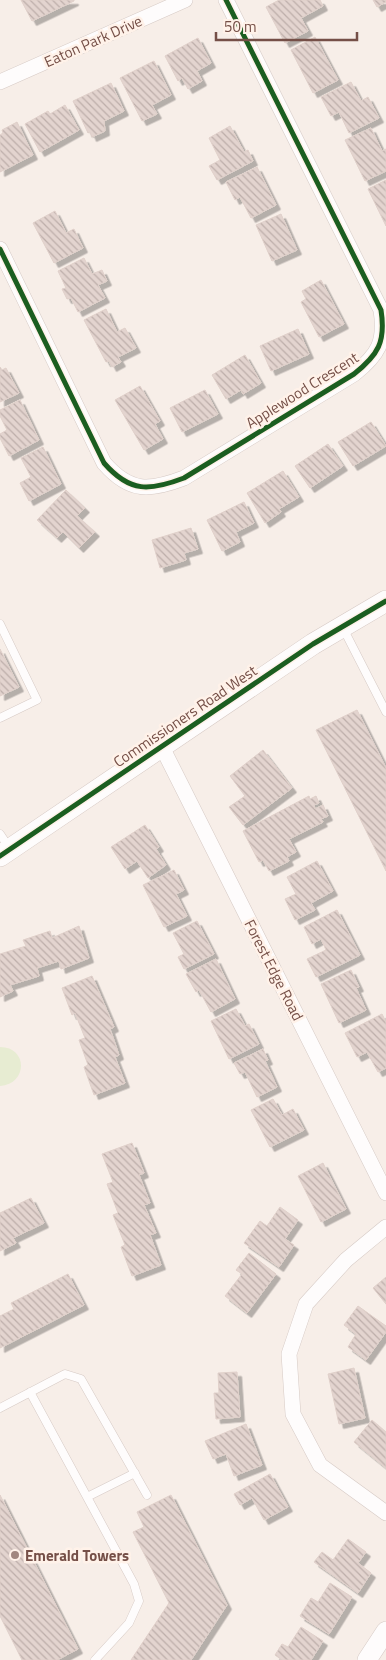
<svg xmlns="http://www.w3.org/2000/svg" width="386" height="1660" viewBox="0 0 386 1660" font-family="'Titillium Web',sans-serif">
  <defs>
    <pattern id="building-back-hatch" width="6" height="6" patternUnits="userSpaceOnUse" patternTransform="scale(1.25)"><rect width="6" height="6" fill="#e3d4cf"/><path d="M-1 5l2 2M0 0l6 6M5-1l2 2" fill="none" stroke="#bdaeaa"/></pattern>
    <filter id="shadow"><feDropShadow dx="4.5" dy="4.5" stdDeviation="0" flood-color="#0004"/></filter>
  </defs>
  <rect width="100%" height="100%" fill="#f7eee8"/>
  <path fill="#e7ecd2" d="M0,1047C28,1047 28,1084 0,1086Z"/>
  <path fill="url(#building-back-hatch)" stroke="#e0d0ca" filter="url(#shadow)" d="M21,0H74V1L32,21Z
    M279,0H320L323,6L301,18L308,31L285,43L266,7Z
    M373,0H386V2L377,7Z
    M315,37L338,80L313,93L291,50Z
    M198,38L211,63L197,71L202,81L188,89L182,78L178,81L165,56Z
    M154,61L171,95L152,105L157,114L142,121L120,78Z
    M351,82L361,101L368,97L379,118L349,133L339,112L331,116L321,97Z
    M111,83L124,111L104,121L105,131L92,137L90,132L88,133L73,101Z
    M65,105L79,130L40,152L25,124L48,111L50,114Z
    M17,122L33,155L0,172V135L3,133L2,130Z
    M230,126L244,152L248,150L253,161L217,180L209,166L220,160L209,138Z
    M371,128L382,151L386,149V171L365,181L345,140Z
    M257,167L276,205L251,218L240,197L235,200L226,182Z
    M386,180V226L368,189Z
    M55,211L66,233L74,229L83,248L54,263L33,223Z
    M281,214L297,250L272,261L256,225Z
    M84,258L92,274L102,270L107,281L98,285L105,298L78,312L71,298L67,299L62,289L66,288L58,271Z
    M321,280L344,324L319,337L301,302L306,299L302,291Z
    M106,309L117,332L125,328L136,348L118,357L121,362L112,367L109,361L106,362L84,320Z
    M298,329L309,354L271,371L260,346Z
    M245,355L261,383L243,394L241,390L226,399L212,375Z
    M0,367L2,370L6,368L19,393L0,402Z
    M140,386L160,421L155,424L163,439L144,450L115,400Z
    M205,390L218,414L182,432L170,408Z
    M20,400L39,440L9,456L0,438V434L7,430L0,416V410Z
    M371,422L386,446L353,466L338,442Z
    M328,444L343,466L310,488L295,466Z
    M43,447L61,484L29,501L20,483L31,477L21,458Z
    M283,471L299,497L279,509L281,512L265,523L247,493Z
    M66,490L85,508L77,516L95,532L79,548L63,532L57,538L37,520Z
    M244,502L254,523L236,532L240,542L222,551L207,520Z
    M191,528L198,549L184,553L186,560L160,568L152,540Z
    M0,649L19,687L0,696Z
    M357,710L386,768V871L316,730Z
    M263,750L292,788L243,825L229,807L245,796L230,776Z
    M309,796L310,799L316,796L319,803L314,805L315,809L323,805L328,816L321,819L323,822L289,839L296,852L287,857L289,861L269,871L263,860L259,862L243,831Z
    M145,825L159,847L156,849L166,865L148,878L137,861L125,869L111,847Z
    M317,861L333,891L311,903L315,910L295,920L285,899L296,894L287,877Z
    M174,870L184,890L176,894L187,916L164,927L143,885Z
    M337,910L360,955L316,977L307,959L326,950L321,939L312,944L304,927Z
    M197,921L214,954L184,969L178,957L184,954L173,933Z
    M79,926L89,958L61,969L59,961L37,968L39,976L10,985L13,991L0,997V954L26,946L23,940L50,931L52,938Z
    M216,959L235,999L211,1012L199,990L196,992L186,974Z
    M351,970L359,987L356,988L366,1010L339,1023L321,984Z
    M92,976L114,1027L110,1029L119,1055L115,1057L125,1083L94,1095L84,1067L88,1065L79,1040L85,1038L75,1013L72,1015L62,988Z
    M236,1009L245,1026L249,1024L259,1044L229,1059L211,1021Z
    M382,1014L386,1022V1068L378,1072L367,1052L357,1057L345,1033Z
    M263,1049L268,1060L265,1061L277,1087L257,1097L245,1072L240,1074L234,1063Z
    M273,1099L282,1115L293,1109L304,1130L270,1147L251,1110Z
    M132,1143L144,1173L139,1175L150,1203L144,1205L156,1233L150,1235L161,1265L132,1276L121,1247L125,1245L113,1215L118,1213L107,1184L113,1182L102,1154Z
    M323,1163L346,1209L321,1222L298,1176Z
    M31,1198L44,1223L13,1238L16,1243L0,1251V1213Z
    M280,1207L298,1220L285,1239L294,1245L279,1267L244,1243L260,1221L267,1226Z
    M249,1253L276,1274L247,1313L225,1296L242,1274L236,1270Z
    M68,1274L84,1305L0,1348V1316L14,1309L11,1303Z
    M386,1277V1304L373,1288Z
    M358,1306L386,1326V1332L366,1360L348,1347L356,1334L344,1325Z
    M354,1368L365,1418L339,1424L328,1374Z
    M237,1372L240,1417L216,1419L214,1393H219L218,1373Z
    M372,1420L386,1432V1468L354,1442Z
    M246,1424L262,1465L234,1476L226,1454L213,1459L205,1441Z
    M270,1474L288,1507L264,1520L252,1498L240,1505L234,1494Z
    M0,1495L78,1649L57,1660H22L0,1616Z
    M171,1495L227,1605L191,1660H131L169,1603L133,1532L144,1527L137,1512Z
    M348,1539L366,1552L358,1563L371,1573L358,1593L314,1562L322,1552L333,1560Z
    M330,1583L352,1597L329,1634L300,1616L311,1598L318,1602Z
    M301,1627L323,1641L311,1660H282L275,1655L282,1644L288,1647Z"/>
  <g fill="none" stroke-linecap="round" stroke-linejoin="round">
    <g stroke="#d6cac5" stroke-width="9">
      <path id="service" d="M0,624L37,700L0,718
        M343,628L386,712
        M0,834L10,849
        M30,1392L87,1497
        M0,1408L65,1374L81,1379L147,1495
        M95,1660L129,1623L139,1601L134,1584L87,1497L135,1473"/>
    </g>
    <g stroke="#d6cac5" stroke-width="16">
      <path id="minor" d="M0,82L185,0
        M0,249L104,463C130,493 150,491 184,478L354,374C378,355 386,342 381,310L226,0
        M162,747L386,1193
        M386,1227L346,1260L306,1304L289,1354L293,1414L320,1465L386,1513"/>
    </g>
    <g stroke="#d6cac5" stroke-width="20">
      <path id="tertiary" d="M367,1660L386,1631"/>
    </g>
    <g stroke="#d6c9c4" stroke-width="22">
      <path id="secondary" d="M0,856L313,644L386,601"/>
    </g>
    <use href="#service" stroke="#fefcfc" stroke-width="8"/>
    <use href="#minor" stroke="#fefcfc" stroke-width="15"/>
    <use href="#tertiary" stroke="#fefcfc" stroke-width="19"/>
    <use href="#secondary" stroke="#fefcfc" stroke-width="21"/>
    <g stroke="#fff2e9" stroke-width="8">
      <path id="cycleway" d="M0,249L104,463C130,493 150,491 184,478L354,374C378,355 386,342 381,310L226,0
        M0,856L313,644L386,601"/>
    </g>
    <use href="#cycleway" stroke="#1b5e20" stroke-width="5"/>
  </g>
  <circle fill="#a2877f" stroke="#fff2e9" stroke-width="2" cx="15" cy="1555" r="5"/>
  <g text-anchor="middle" dominant-baseline="central" stroke-width="5" stroke-linejoin="round" paint-order="stroke">
    <g font-size="15" fill="#754f47" stroke="#fff2e9">
      <text transform="translate(93 41) rotate(-24)">Eaton Park Drive</text>
      <text transform="translate(302 390) rotate(-32)">Applewood Crescent</text>
      <text transform="translate(185 716) rotate(-34)">Commissioners Road West</text>
      <text transform="translate(274 970) rotate(63)">Forest Edge Road</text>
    </g>
    <g font-size="15" font-weight="bold" fill="#754f47" stroke="#fff2e9" text-anchor="start">
      <text x="25" y="1555">Emerald Towers</text>
    </g>
  </g>
  <path d="M216 32v8h141v-8" fill="none" stroke="#754f47" stroke-width="2.5"/>
  <text x="224" y="32" font-size="15" fill="#754f47" stroke="#fff2e9" stroke-width="4" paint-order="stroke">50 m</text>
</svg>
